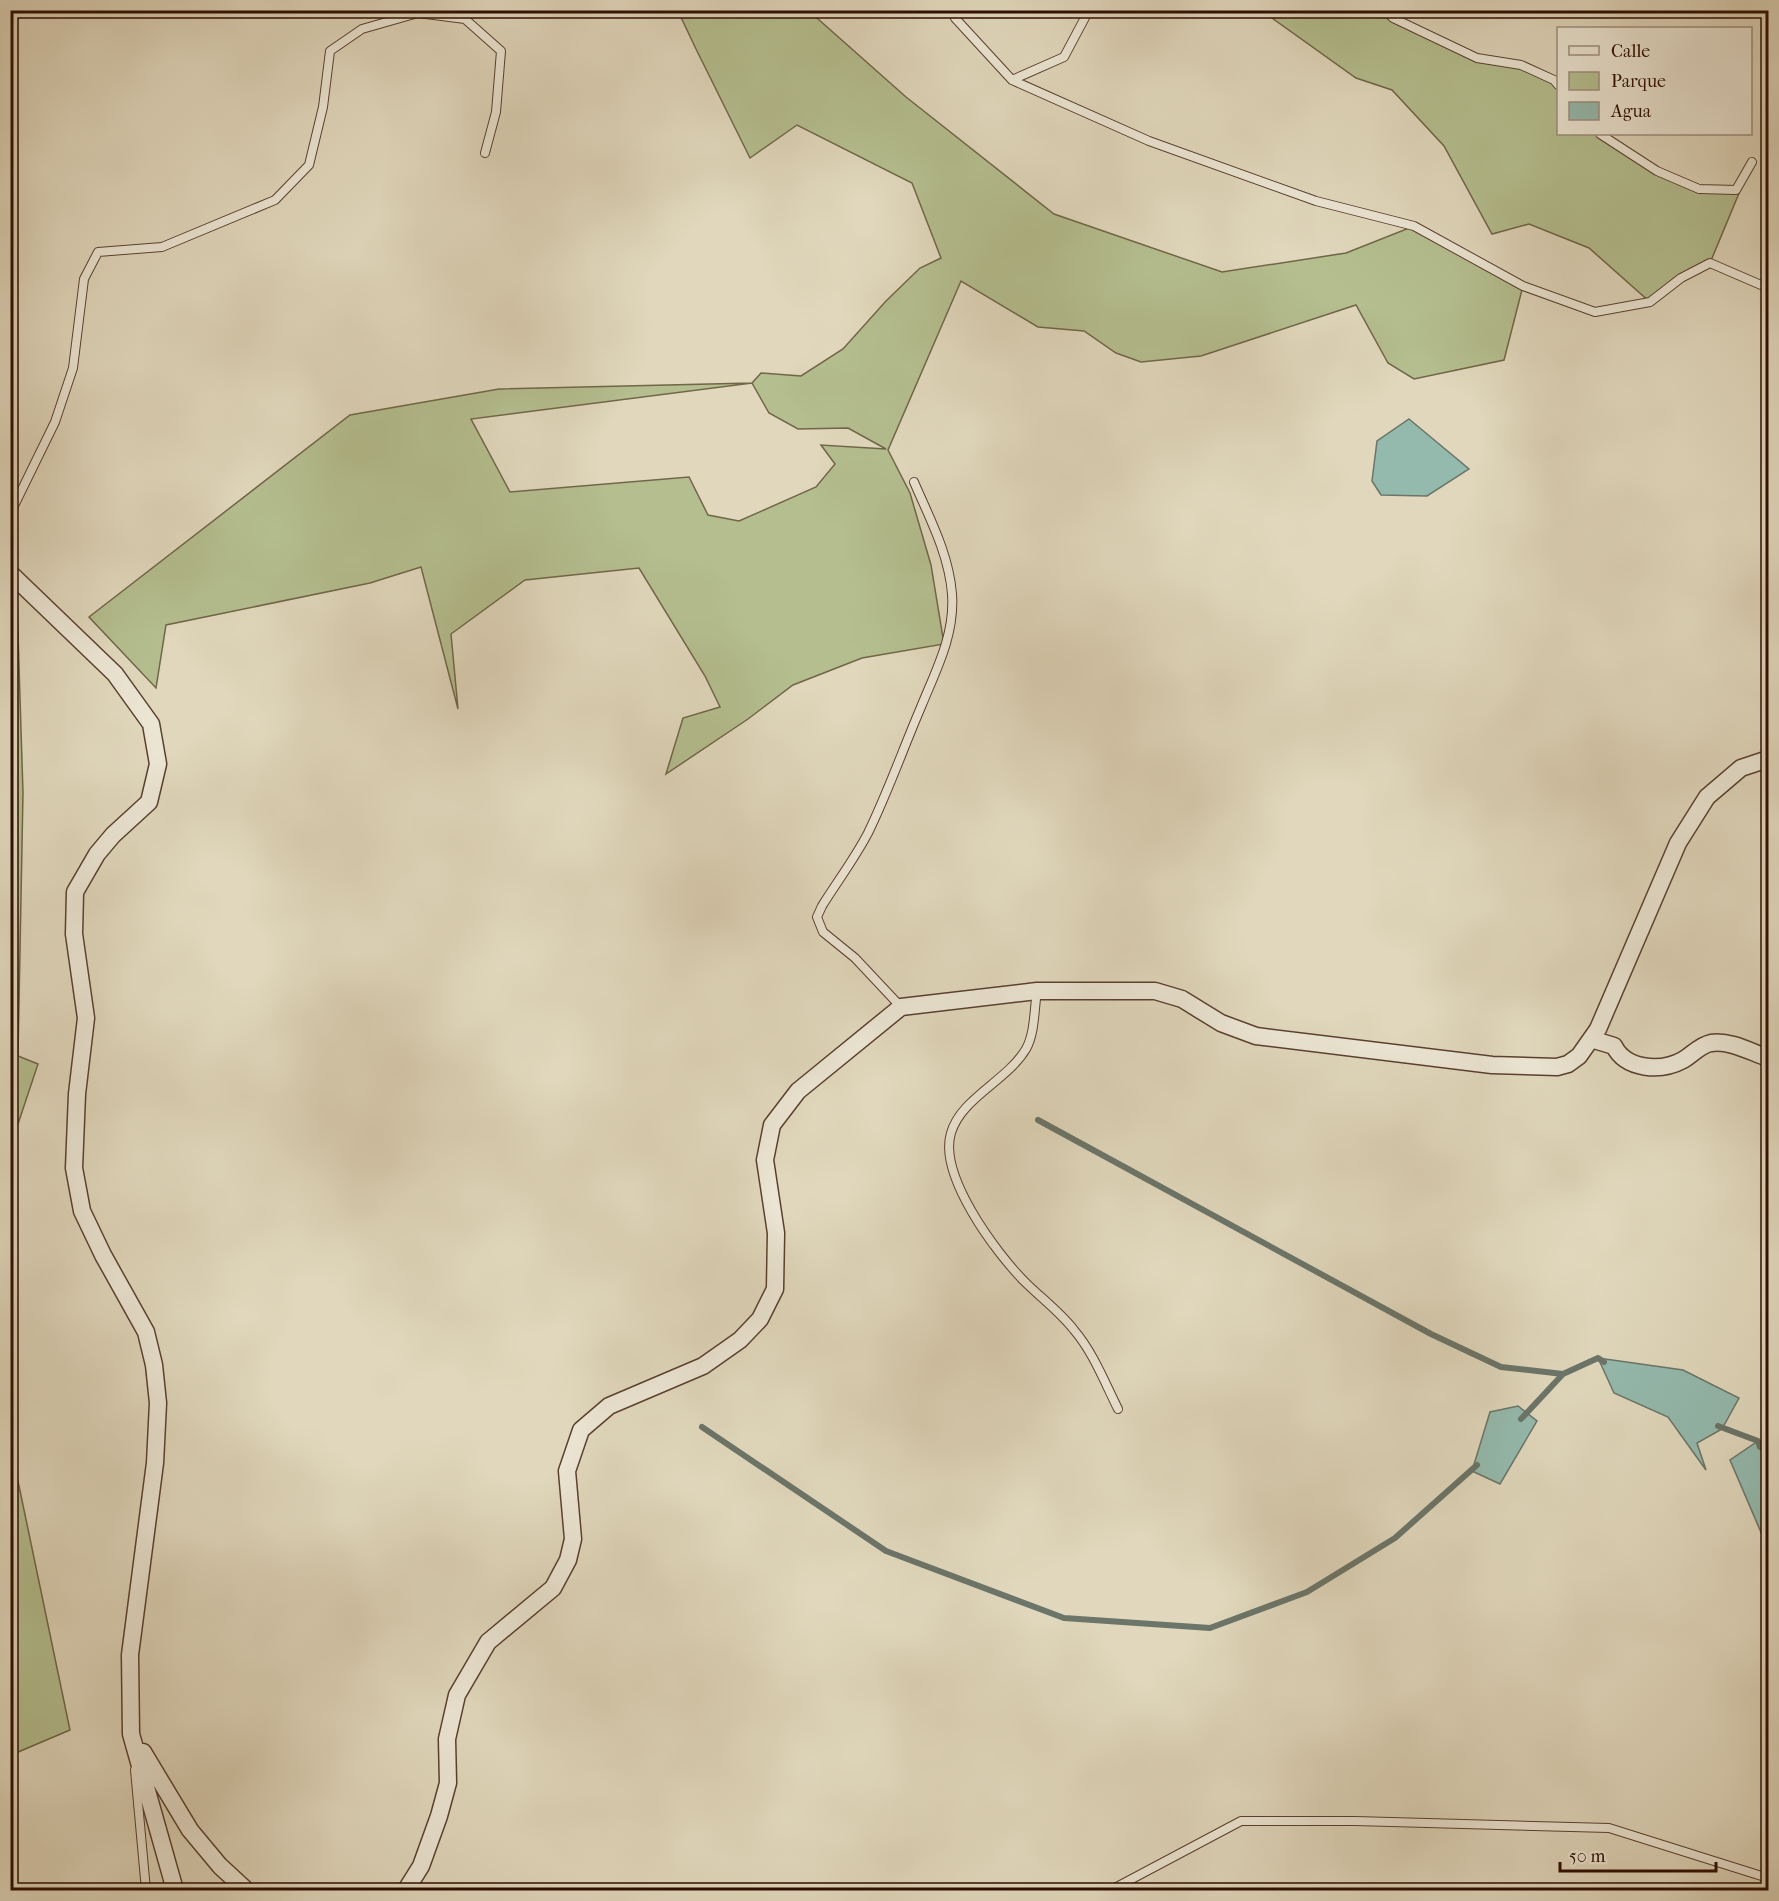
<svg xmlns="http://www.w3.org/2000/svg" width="1779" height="1901" viewBox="0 0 1779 1901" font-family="'IM FELL French Canon',serif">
  <rect width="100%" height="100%" fill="#e0d7bc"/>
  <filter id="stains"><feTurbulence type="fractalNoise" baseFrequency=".00333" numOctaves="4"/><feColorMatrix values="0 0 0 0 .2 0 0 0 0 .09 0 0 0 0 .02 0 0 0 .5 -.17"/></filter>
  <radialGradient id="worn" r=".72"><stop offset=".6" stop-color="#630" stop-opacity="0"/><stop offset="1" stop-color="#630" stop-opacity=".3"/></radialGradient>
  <path fill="#b4be8f" stroke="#716648" stroke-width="1.5" fill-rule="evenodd" d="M678,11H809L906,97L1054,214L1222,272L1346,253L1414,226L1523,286L1504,360L1414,379L1388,363L1356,305L1201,356L1141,362L1116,353L1084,331L1038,327L961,281L888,450L910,493L931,565L944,644L862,658L793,685L748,719L666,774L683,718L720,707L705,676L639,568L525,580L451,634L458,709L421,567L370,583L166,625L156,688L89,617L350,415L499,389L752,383L761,373L801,376L843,349L886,301L920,268L941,258L912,183L797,125L750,158L696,49ZM752,383L769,413L798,429L848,428L886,449L821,445L835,464L816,487L739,521L708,515L689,477L510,492L471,419Z
    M1262,11H1385L1477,58L1521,65L1558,85V134H1600L1657,171L1699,189L1736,190L1752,162L1710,263L1650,302L1589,248L1529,224L1492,234L1444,146L1392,90L1356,78Z
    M11,598L17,602L23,793L18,1056L38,1064L11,1145Z
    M11,1453L19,1486L70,1730L11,1755Z"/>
  <path fill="#94baae" stroke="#6b7569" stroke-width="1.5" d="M1409,419L1469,469L1427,496L1381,495L1372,481L1377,441Z
    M1598,1358L1683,1370L1739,1398L1722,1429L1697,1443L1706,1470L1668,1417L1614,1393Z
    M1518,1406L1537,1421L1500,1484L1472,1471L1490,1412Z
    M1758,1441L1768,1444V1542L1766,1544L1730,1460Z"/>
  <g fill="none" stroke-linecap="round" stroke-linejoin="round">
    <path stroke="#6b7569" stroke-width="6" d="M1038,1120L1431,1334L1501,1367L1563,1374
      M1521,1419L1563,1374L1598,1358L1604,1362
      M1718,1426L1758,1441L1760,1447
      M702,1427L886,1551L1064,1618L1210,1628L1307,1592L1395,1538L1477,1465"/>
    <g stroke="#5a4030" stroke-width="10">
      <path id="lane" d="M952,10L955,18L1012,80L1149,141L1316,201L1414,226L1523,286L1595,312L1650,302L1681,278L1710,263L1768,288
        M1385,10L1393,18L1477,58L1521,65L1554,80L1558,85
        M1012,80L1064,57L1089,10
        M1600,134L1657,171L1699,189L1736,190L1752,162
        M10,514L55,422L73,368L84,279L98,252L162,247L275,200L309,165L323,107L330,51L362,29L418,13L465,19L501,51L496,112L485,153
        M1037,991C1034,1010 1035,1033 1026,1049C1007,1081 961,1098 951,1133C938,1175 996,1253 1025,1282C1041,1298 1060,1312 1074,1330C1093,1352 1105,1383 1118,1409
        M901,1007L855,958L823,932L817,917L822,906C837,882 855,858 868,833C888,792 903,749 921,707C936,670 955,635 952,594C949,554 929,517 914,482
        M135,1770L146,1890
        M1111,1890L1241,1821H1355L1609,1828L1768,1878"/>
    </g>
    <g stroke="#5a4030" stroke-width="19">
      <path id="street" d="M10,573L115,674L151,724L158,764L149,802L113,835L97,854L75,892L74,934L86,1018L77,1094L74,1168L82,1211L103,1255L146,1332L154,1365L158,1403L155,1463L130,1655L131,1734L175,1890
        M1591,1039L1614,1046C1626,1070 1661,1072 1683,1060C1692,1055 1700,1045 1711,1043C1730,1040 1751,1052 1768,1058
        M143,1752L190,1830L220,1866L246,1890
        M406,1890L421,1866L439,1816L448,1783L447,1739L457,1695L488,1642L553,1588L568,1560L573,1539L567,1471L581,1430L609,1406L703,1366L740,1340L760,1319L775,1289L776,1233L765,1160L772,1125L798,1091L901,1007L1037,991H1155L1182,999L1221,1023L1256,1036L1492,1065L1557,1067L1568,1064L1579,1056L1598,1029L1678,843L1707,797L1741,768L1768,759"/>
    </g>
    <use href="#lane" stroke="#ebe5d3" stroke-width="8"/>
    <use href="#street" stroke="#ebe5d3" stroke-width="16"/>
  </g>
  <rect width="1779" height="1901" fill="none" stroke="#e0d7bc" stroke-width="36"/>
  <rect x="12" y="12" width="1755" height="1877" fill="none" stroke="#2e0e02" stroke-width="3"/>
  <rect x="18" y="18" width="1743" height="1865" fill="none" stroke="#2e0e02" stroke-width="1.5"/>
  <rect x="1557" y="27" width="195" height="108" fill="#ebe5d3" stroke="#9f8f7f" stroke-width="1.5"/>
  <rect x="1569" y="46" width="30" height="9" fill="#ebe5d3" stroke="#9f8f7f" stroke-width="1.5"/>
  <text x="1611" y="57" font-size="18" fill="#2e0e02">Calle</text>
  <rect x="1569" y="72" width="30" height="18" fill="#b4be8f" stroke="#9f8f7f" stroke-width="1.5"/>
  <text x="1611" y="87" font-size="18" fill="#2e0e02">Parque</text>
  <rect x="1569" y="102" width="30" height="18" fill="#94baae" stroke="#9f8f7f" stroke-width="1.5"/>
  <text x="1611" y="117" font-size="18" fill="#2e0e02">Agua</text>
  <path d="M1560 1862v9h156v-9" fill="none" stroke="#2e0e02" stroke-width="3"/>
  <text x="1569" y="1862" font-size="18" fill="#2e0e02" stroke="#ebe5d3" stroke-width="4.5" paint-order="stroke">50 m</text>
  <rect width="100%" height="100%" filter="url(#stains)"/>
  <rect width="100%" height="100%" fill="url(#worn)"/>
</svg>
